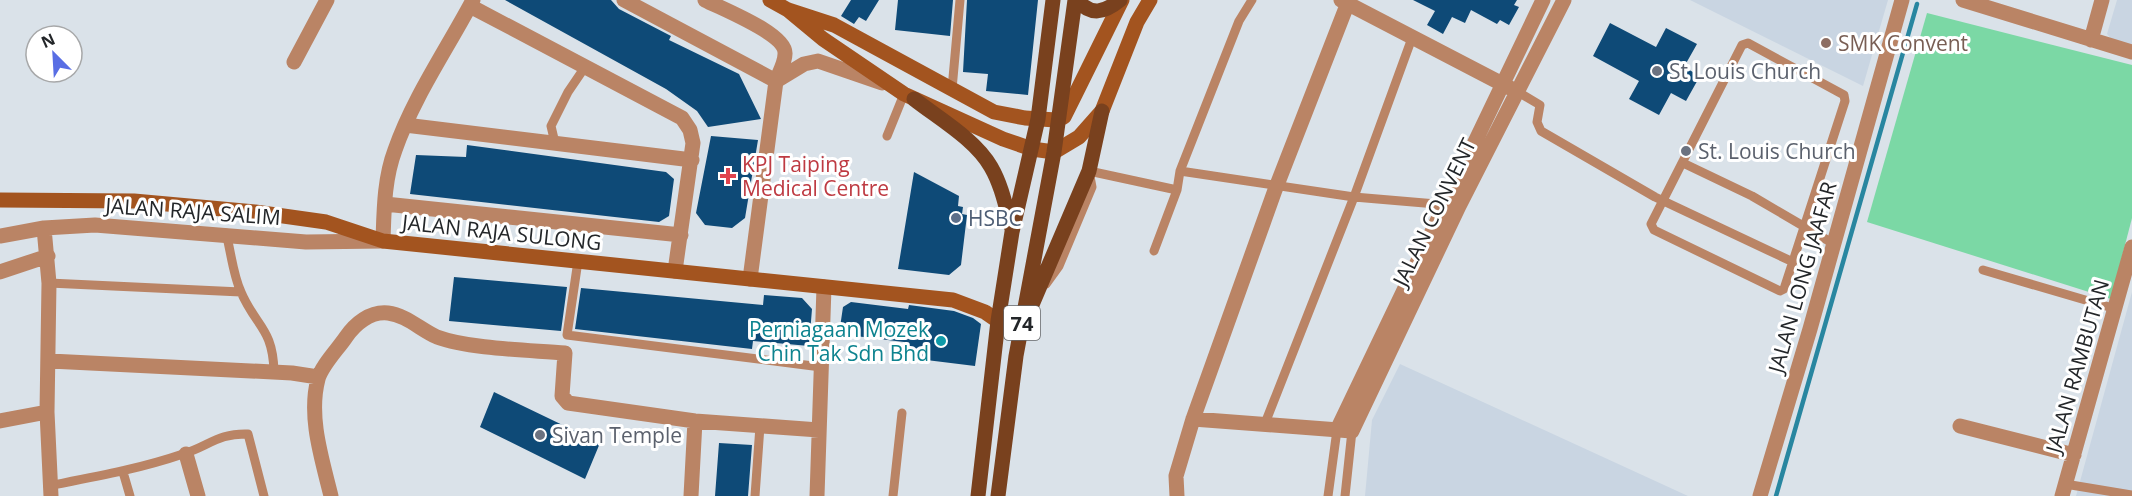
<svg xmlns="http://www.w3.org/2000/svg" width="2132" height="496" viewBox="0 0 2132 496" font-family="'Open Sans',sans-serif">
  <rect width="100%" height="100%" fill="#dae2e9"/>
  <path fill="#c9d5e2" d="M1690,0H1888L1863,86Z
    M2117,0H2132V46L2113,41L2107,34Z
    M2132,292V496H2076Z
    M1400,364L1688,496H1365L1372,420Z"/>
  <path fill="#7bd8a5" d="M1927,13L2132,65V218L2111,299L1867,222Z"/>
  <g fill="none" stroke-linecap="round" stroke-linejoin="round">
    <path stroke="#2886a0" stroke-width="4.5" d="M1776,496L1917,4"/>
  </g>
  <path fill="#0e4a77" d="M505,0H611L619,9L671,36L669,40L739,74L761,119L708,127L697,111L666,89Z
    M851,0H879L866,21L859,17L854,24L841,16Z
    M898,0H953L950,36L895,30Z
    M967,0H1038L1028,95L986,91L988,74L963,72Z
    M1413,0H1517L1514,5L1519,7L1509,25L1500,20L1497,24L1471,10L1465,23L1452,17L1443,34L1427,25L1435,11Z
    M1610,23L1656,47L1666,28L1697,44L1684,67L1700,76L1686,101L1671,93L1659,115L1629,99L1639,81L1593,56Z
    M711,136L758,140L745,218L732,228L705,225L696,213Z
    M467,145L666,172L674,179L669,216L659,222L410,194L416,155L466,157Z
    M914,172L959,196L958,206L963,207L962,214L967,215L961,265L949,275L898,269Z
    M454,277L567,287L561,331L449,321Z
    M581,288L763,305L764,295L802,298L812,309L809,346L753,341L752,349L575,329Z
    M851,302L908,309L909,305L954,311L973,318L981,324L975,366L902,357L904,342L839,334L843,307Z
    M494,392L600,443L585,479L480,427Z
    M719,443L752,445L748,496H715Z"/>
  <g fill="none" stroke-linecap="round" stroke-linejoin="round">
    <path stroke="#ba8465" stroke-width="9" d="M1748,43L1844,95L1845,101L1784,289L1780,291L1654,230L1651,224L1742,45Z
      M952,89L960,0
      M1518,92L1540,105L1537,122L1541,131L1655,197L1793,262
      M887,136L904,94
      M555,143L551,126L568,92L585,67
      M1683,163L1752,196L1834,244
      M1180,171L1354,197L1448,205
      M226,233C231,252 233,275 241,292C256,327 273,328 274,372
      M1154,251L1177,190L1180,171L1239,21L1252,0
      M578,261L567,335L821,367
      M1983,270L2116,309
      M49,283L241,292
      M1046,284L1059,266L1092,187L1089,171L1177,190
      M1264,426L1354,197L1412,38
      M123,472L130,496
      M2065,484L2132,495
      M48,486C94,477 139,469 183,454C209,446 218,433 248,434L264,496
      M755,496L760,426
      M893,496L902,413
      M1328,496L1337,430
      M1345,496L1352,431"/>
    <path stroke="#ba8465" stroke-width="15" d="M624,0L776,81C779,73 785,63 785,54C787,34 722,9 705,0
      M1341,0L1510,88
      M1963,0L2132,52
      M470,6L682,118L690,130L693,143L675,271
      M2091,40L2102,0
      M294,62L327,0
      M405,125L692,160
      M385,204L681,235
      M44,228L49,283L47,412L51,496
      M0,236L44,228L95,225L306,242L383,241C384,211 384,179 395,150C413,98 447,49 473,0
      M0,272L48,256
      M750,279L776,81L804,64L818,61L882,83
      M50,361L292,373L318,377
      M1193,419L1352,431L1459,206L1564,0
      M0,421L47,412
      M1960,426L2074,455
      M1337,430L1543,0
      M186,454L198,496
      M331,496C322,459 308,417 318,379C322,365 338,349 346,337C355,324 370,311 388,313C406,315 421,330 437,337C469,349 530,350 565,353L562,396L568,403L695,421L819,430
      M691,496L695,421
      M817,496L824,287
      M1177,496L1176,476L1193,419L1275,190L1349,0
      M1760,496L1810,329L1902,0
      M2062,496L2132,247"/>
    <path stroke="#a3541f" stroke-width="15" d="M770,0L788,10L834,25L994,112L1025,118L1056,120L1064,117L1074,97L1122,0
      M788,10L823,39L904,94L1003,139L1032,149L1054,152L1079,137L1102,111L1137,22L1150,0
      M0,200L134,201L255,212L326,222L383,241L953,300L985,312L998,321"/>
    <path stroke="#79411e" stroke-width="15" d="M1077,0C1091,16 1104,13 1120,0
      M914,99C938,118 975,139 991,167C1002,186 1006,208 1012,229
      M1031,307L1089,171L1102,111
      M978,496L998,321L1012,232L1038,119L1053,0
      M998,496L1016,356L1054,152L1075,0"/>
  </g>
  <circle fill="#8d6e63" stroke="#fff" stroke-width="2" cx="1826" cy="43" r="6"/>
  <g fill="#6b7280" stroke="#fff" stroke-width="2">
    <circle cx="1657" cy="71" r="6"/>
    <circle cx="1686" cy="151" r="6"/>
    <circle cx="540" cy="435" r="6"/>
  </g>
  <path fill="#e0444e" stroke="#fff" stroke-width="2" d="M725 167h6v6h6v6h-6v6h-6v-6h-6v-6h6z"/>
  <circle fill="#5c6f8a" stroke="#fff" stroke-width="2" cx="956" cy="218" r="6"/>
  <circle fill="#0f9aa8" stroke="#fff" stroke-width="2" cx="941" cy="341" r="6"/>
  <g text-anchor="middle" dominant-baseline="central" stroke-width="6" stroke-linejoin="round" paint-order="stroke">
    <rect fill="#fff" stroke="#656769" stroke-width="1.5" x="1004" y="306" width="36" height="34" rx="4.5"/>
    <g font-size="20" font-weight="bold" fill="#232629">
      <text x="1022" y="323">74</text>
    </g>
    <g font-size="21" fill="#785e54" stroke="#fff" text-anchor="start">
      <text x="1838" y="43">SMK Convent</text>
    </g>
    <g font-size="21" fill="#5b616d" stroke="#fff" text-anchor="start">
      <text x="1669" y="71">St Louis Church</text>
      <text x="1698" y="151">St. Louis Church</text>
      <text x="552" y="435">Sivan Temple</text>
    </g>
    <g font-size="21" fill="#be3a42" stroke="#fff" text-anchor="start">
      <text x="742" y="164">KPJ Taiping<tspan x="742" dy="24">Medical Centre</tspan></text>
    </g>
    <g font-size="21" fill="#232629" stroke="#fff">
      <text transform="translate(193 211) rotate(4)">JALAN RAJA SALIM</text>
      <text transform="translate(1434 212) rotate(-64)">JALAN CONVENT</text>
      <text transform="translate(502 232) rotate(6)">JALAN RAJA SULONG</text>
      <text transform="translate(1802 277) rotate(-74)">JALAN LONG JAAFAR</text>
      <text transform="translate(2077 366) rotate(-74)">JALAN RAMBUTAN</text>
    </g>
    <g font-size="21" fill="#4e5e75" stroke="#fff" text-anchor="start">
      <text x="968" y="218">HSBC</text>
    </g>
    <g font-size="21" fill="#0d838f" stroke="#fff" text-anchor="end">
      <text x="929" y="329">Perniagaan Mozek<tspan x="929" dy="24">Chin Tak Sdn Bhd</tspan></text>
    </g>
  </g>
  <g transform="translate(54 54) rotate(336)"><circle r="28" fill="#ffffff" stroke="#a7a8a9" stroke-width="1.5"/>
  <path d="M0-4.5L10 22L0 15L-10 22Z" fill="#596ee4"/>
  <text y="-9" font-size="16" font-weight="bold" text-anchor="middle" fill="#232629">N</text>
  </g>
</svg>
